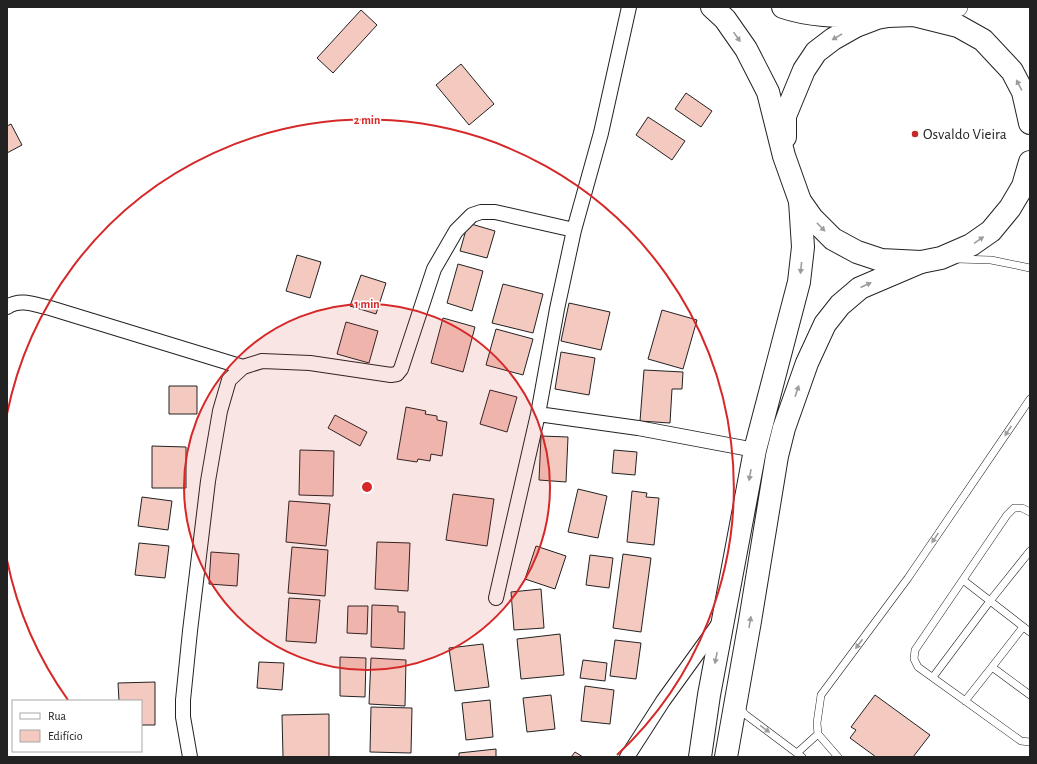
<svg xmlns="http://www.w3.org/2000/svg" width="1037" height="764" viewBox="0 0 1037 764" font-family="'Alegreya Sans',sans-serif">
  <rect width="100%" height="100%" fill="#fff"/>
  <path fill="#f3c9c0" stroke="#222" d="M361,10L377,25L333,73L317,58Z
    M461,64L494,104L469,125L436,85Z
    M686,93L712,111L701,127L675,109Z
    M648,117L685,141L672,160L636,135Z
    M11,124L22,145L7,153V126Z
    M468,223L495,231L487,258L460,251Z
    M297,255L321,262L310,298L286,291Z
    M458,264L483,271L472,311L447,303Z
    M361,275L386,283L376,314L350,306Z
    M503,284L543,294L533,333L492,323Z
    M569,303L610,312L601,350L561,341Z
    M662,310L697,320L683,369L648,359Z
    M443,318L475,327L463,372L431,363Z
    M346,322L378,331L369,363L337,354Z
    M496,329L533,339L523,375L486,365Z
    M561,352L595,358L589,395L555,389Z
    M644,370L683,372L682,389H672L670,423L640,421Z
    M169,386H197V414H169Z
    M490,390L517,397L507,432L480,424Z
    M406,407L426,411L425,414L437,416V420L447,422L442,456L431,454L430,461L418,459L417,462L397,459Z
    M335,415L367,432L360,446L328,428Z
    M541,436L568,437L566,482L539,480Z
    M152,446L186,447V488H152Z
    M300,450L334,451L333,496L299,495Z
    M614,450L637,452L635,475L612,473Z
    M578,489L607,496L598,538L568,532Z
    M632,491L647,493L646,497L659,498L654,545L627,542Z
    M453,494L494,499L487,546L446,540Z
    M142,497L172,501L168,530L138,526Z
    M289,501L330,504L326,546L286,542Z
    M377,542L410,543L408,591L375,589Z
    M139,543L169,546L165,578L135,575Z
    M536,546L566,556L555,589L525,579Z
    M292,547L328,550L325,596L288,593Z
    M211,552L239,554L237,586L209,584Z
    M623,554L651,558L641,632L613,628Z
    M590,555L613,558L609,588L586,585Z
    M541,589L544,628L514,630L511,592Z
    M289,598L320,600L316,643L286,641Z
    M372,605L398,606V612H405L404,649L371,647Z
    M348,606H368L367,634L347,633Z
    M560,634L564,675L521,679L517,639Z
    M615,640L641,643L636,679L610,676Z
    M483,644L489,687L455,691L449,648Z
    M340,657L366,658L365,697L340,696Z
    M371,658L406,660L405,706L369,704Z
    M583,660L607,663L605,681L580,678Z
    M259,662L284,663L282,690L257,688Z
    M155,682V725H141V701H119L118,683Z
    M585,686L614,690L610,724L581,721Z
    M551,695L555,729L527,732L523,698Z
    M875,695L930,735L913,757H876L850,738L856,730L851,727Z
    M490,700L493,737L466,740L462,703Z
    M371,707L412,708L411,753L370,752Z
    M329,714V757H283L282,715Z
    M496,749V757H459V753Z
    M575,752L583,757H571Z"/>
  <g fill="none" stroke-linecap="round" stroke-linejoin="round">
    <g stroke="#222" stroke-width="8">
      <path id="lane" d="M957,259L991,260L1030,268
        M1030,512L1022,508H1014L1007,515L915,650L914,659L918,667L1021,741L1030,742
        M963,580L1030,632
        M992,667L1023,627
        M933,677L990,601L1030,551
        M965,701L992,667L1030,695
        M738,707L746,715L802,757
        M797,753L818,734
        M838,757L818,734L817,723L821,695L908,578L1030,399"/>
    </g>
    <g stroke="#222" stroke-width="16">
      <path id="street" d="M7,307C21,298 35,305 50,308L243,367
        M538,414L638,428L755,450
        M496,598L538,414L557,309L574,230L601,133L629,7
        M190,757L183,717V700L190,631L208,481L220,411L229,380L243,367L262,361L310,363L391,375L397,374L401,369L434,269L456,231L472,215L481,212H495L574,230
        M627,757L663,701L720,622"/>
    </g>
    <g stroke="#222" stroke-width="20">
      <path id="secondary" d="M914,15L958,7"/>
    </g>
    <g stroke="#222" stroke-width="24">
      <path id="primary" d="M712,7L725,19L746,49L768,92L784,156L800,201L812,218L833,239L857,252L881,260L921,262L941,258L971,245L991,231L1010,208L1023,186L1030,162
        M783,7C812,17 842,16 873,16
        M785,137V116L804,70L816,52L833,39L856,26L877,18L888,16L914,15L958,26L983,40L1012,71L1023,92L1030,123"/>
    </g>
    <g stroke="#222" stroke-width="24">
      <path id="highway" d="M700,757L709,695L755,450L799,282L803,247L800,201
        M726,757L750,621L777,456L784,428L807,363L825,324L840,305L860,288L921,262"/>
    </g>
    <use href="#lane" stroke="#fff" stroke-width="7"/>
    <use href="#street" stroke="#fff" stroke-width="14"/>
    <use href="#secondary" stroke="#fff" stroke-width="19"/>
    <use href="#primary" stroke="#fff" stroke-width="22"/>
    <use href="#highway" stroke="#fff" stroke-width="22"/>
  </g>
  <defs><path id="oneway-solid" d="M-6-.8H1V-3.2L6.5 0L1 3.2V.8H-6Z"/></defs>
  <g fill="#9c9c9c">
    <use href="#oneway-solid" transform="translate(737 37) rotate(55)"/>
    <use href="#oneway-solid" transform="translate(837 37) rotate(149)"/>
    <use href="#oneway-solid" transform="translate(1019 85) rotate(-118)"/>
    <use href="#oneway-solid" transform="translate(821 227) rotate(46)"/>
    <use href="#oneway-solid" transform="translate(979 240) rotate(-35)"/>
    <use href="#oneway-solid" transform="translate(801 268) rotate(96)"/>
    <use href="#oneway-solid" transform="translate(866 285) rotate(-24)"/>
    <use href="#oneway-solid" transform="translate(797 391) rotate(-71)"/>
    <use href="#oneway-solid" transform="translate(1008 431) rotate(124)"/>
    <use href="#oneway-solid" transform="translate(750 475) rotate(100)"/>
    <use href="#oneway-solid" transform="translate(935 538) rotate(124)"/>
    <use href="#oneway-solid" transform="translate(750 622) rotate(-80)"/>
    <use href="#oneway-solid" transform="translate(859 644) rotate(127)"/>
    <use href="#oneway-solid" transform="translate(716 658) rotate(101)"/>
    <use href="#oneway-solid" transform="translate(765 729) rotate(36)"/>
  </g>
  <circle cx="367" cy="487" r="183" fill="#d62828" fill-opacity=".12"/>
  <g fill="none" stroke="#d62828" stroke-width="2">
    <circle cx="367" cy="487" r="183"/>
    <path d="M68 700A367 367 0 0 1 7 560M7 414A367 367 0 1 1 617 755"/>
  </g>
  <circle fill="#c62828" stroke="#fff" stroke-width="1.5" cx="915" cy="134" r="4"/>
  <g text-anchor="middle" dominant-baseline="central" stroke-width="3" stroke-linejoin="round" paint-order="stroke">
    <g font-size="15" fill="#222" stroke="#fff" text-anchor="start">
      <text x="923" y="134">Osvaldo Vieira</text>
    </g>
  </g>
  <circle cx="367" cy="487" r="6" fill="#d62828" stroke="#fff" stroke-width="2"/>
  <g font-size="12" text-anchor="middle" font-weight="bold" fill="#d62828" stroke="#fff" stroke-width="3" stroke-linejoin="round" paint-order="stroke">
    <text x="367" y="124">2 min</text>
    <text x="367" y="308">1 min</text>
  </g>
  <rect width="1037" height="764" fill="none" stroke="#222222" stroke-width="16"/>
  <rect x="12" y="700" width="130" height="52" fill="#ffffff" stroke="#a7a7a7"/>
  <rect x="20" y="713" width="20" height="6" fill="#ffffff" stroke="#a7a7a7"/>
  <text x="48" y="720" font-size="12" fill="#222222">Rua</text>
  <rect x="20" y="730" width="20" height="12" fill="#f3c9c0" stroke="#a7a7a7"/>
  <text x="48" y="740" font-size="12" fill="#222222">Edifício</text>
</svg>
